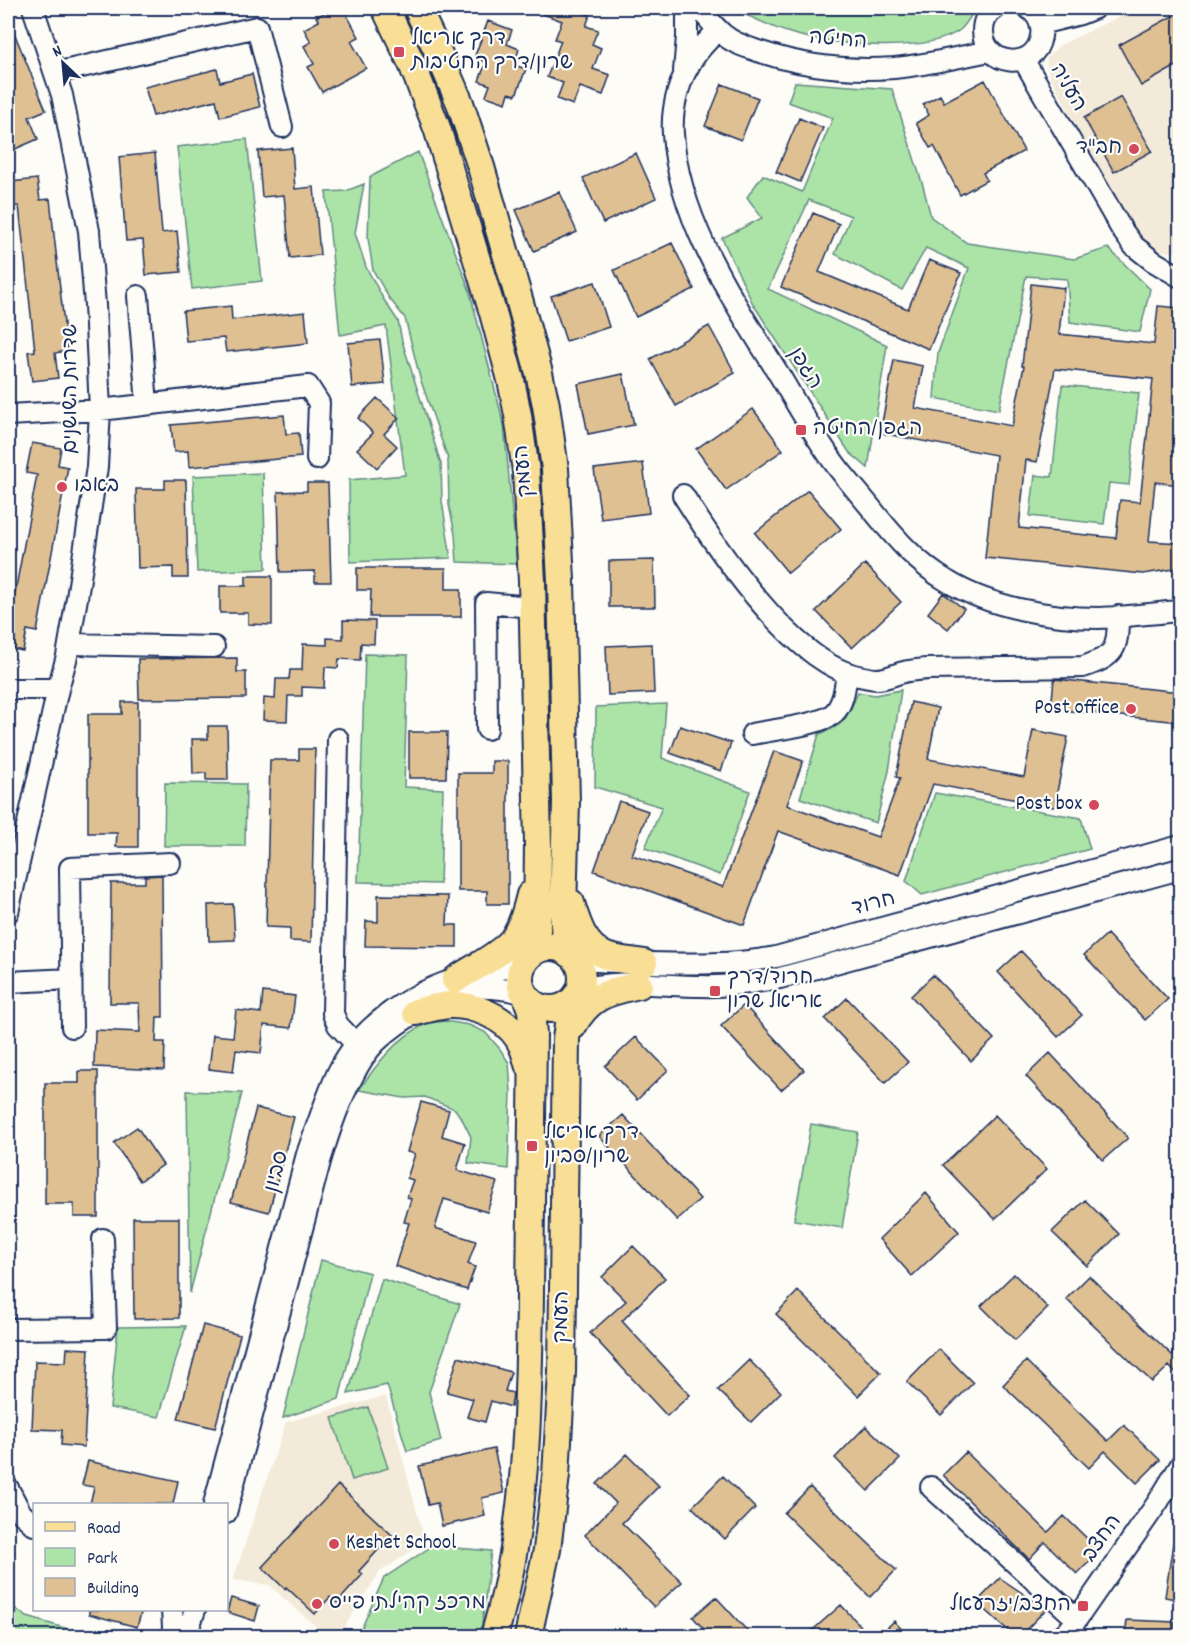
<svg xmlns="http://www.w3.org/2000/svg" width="1188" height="1644" viewBox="0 0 1188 1644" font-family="Dekko,'Playpen Sans Hebrew',sans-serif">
  <rect width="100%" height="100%" fill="#fdfcf7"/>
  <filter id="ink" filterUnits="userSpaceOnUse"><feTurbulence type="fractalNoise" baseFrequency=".0167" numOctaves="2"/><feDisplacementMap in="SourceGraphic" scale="12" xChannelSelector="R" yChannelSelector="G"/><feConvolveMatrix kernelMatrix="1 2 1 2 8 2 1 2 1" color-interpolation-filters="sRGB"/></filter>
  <g filter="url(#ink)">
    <path fill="#f4ead9" d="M1137,8H1180V250L1175,252L1159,251L1142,240L1127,222L1050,76L1047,66V57L1060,45Z
      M386,1396L425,1542L380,1572L341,1632L321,1631L269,1585L233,1580L286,1422Z"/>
    <path fill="#ace4a8" stroke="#648a83" stroke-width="1.5" d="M752,8H973L974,11C970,17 965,26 960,30C926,55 825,45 787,32C773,28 761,21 748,16Z
      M795,82L892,89L923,186L931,217L967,243L1074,259L1108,248L1150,289L1140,332L1070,322L1067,279L1026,276L999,410L934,398L938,353L969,268L926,248L902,290L835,254L851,216L809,200L768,289L887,345L868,468L849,452L753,304L722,238L762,218L747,197L763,175L802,192L833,118L788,102Z
      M247,139L262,281L192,289L177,147Z
      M418,152L469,289L504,425L517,564L457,562L455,534L449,505L448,459L420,378L405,318L389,298L373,270L368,238L370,177Z
      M364,184L355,233L366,267L384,300L398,321L402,341L441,464L442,501L451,558L350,562L349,480L405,475L386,326L340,335L326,192L346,191Z
      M1062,385L1139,393L1129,485L1109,483L1104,524L1030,516L1035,475L1052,477Z
      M263,473L266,569L197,572L193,476Z
      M365,654L408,655L404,787L443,789L440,884L358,882Z
      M901,690L889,771L876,823L800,798L819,734C847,725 847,717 858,692L875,695Z
      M666,704L662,758L750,791L720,875L645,848L662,807L595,787L596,707Z
      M165,783L246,784L245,846H164Z
      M935,793L1081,818L1090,849L922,895L906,881Z
      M445,1021L469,1025L485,1032L500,1049L509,1063L511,1092L508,1169L468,1163L471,1137L463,1121L455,1109L425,1097L404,1098L359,1090C376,1065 397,1037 426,1024C432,1022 439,1022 445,1021Z
      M187,1091L242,1093L190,1293Z
      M811,1124L858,1132L842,1228L794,1220Z
      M321,1260L370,1273L339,1399L283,1418Z
      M382,1279L460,1304L429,1392L441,1441L407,1451L387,1385L348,1394Z
      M186,1326L159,1417L110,1408L118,1327Z
      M368,1407L388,1468L352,1480L332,1418Z
      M432,1546L491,1551L482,1624L477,1636H358L384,1578Z
      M8,1603L27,1617L92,1636H8Z"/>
    <path fill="#dfc092" stroke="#1b2f5e" stroke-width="1.5" fill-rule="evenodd" d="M334,8H343L359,37L351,41L366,68L322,92L308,67L314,64L304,46L311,42L304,29L319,21L316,17Z
      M530,8H570L590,15L586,26L598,30L592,44L601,48L593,69L610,75L603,95L580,87L573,105L557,99L563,83L547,77L561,41L555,39L562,21L530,9Z
      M1180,12V64L1141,86L1119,45Z
      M8,18L46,110L29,117L38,139L13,150L8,136V123L12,121L8,110Z
      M488,21L512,30L507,44L519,49L514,65L526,69L516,95L509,93L506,103L486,96L490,85L479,81L486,62L474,58Z
      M217,69L220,82L252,74L260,107L220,117L216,100L153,116L145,87Z
      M985,80L1024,151L983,173L987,180L960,195L934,146L930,148L916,123L929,115L923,104L940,95L944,102Z
      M722,84L758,98L741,140L705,126Z
      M1121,97L1152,151L1114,172L1084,118Z
      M799,118L823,128L800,182L776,172Z
      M292,148L295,189L314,187L320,255L290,258L284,195L262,197L258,151Z
      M155,153L162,233L177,231L181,272L146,275L143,240L126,241L119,157Z
      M636,153L656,198L603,223L583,178Z
      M37,179L40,200L50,199L67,351L55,353L58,378L32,381L28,352L35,351L19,206H14L11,182Z
      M559,192L577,232L534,251L516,210Z
      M813,213L839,224L819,272L908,309L929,260L961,273L929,349L781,287Z
      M672,243L694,289L636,317L614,270Z
      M595,282L609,327L566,341L551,296Z
      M1031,284L1064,288L1059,334L1154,344L1158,306L1180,308V423L1178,450L1180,451V485L1155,482L1149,541L1180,543V568L1143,574L985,558L996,455L880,433L894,360L923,366L915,408L1012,426L1024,366H1022ZM1055,369L1153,379L1140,502L1120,500L1116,538L1019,528L1026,460L1037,462Z
      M231,306L232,320L305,312L308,343L226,352L224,338L186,341L183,311Z
      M709,326L735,373L676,406L650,359Z
      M380,340L385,384L352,387L348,343Z
      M623,374L634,425L588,434L578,384Z
      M377,398L399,418L384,434L397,446L377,468L357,449L373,433L358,418Z
      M753,409L783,450L726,490L696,449Z
      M284,415L286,434L299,433L301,457L189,467L188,451L174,452L171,425Z
      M32,443L61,448L58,465L68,467L37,632L27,630L23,651L8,648V613L11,614L37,475L26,473Z
      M643,463L649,513L601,519L594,469Z
      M165,480H186L188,578H173V567L138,568L136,489H165Z
      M307,483H328L331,582H315V571L280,572L278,492L307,491Z
      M808,490L841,529L788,573L755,533Z
      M654,560L655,607H609V561Z
      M865,564L901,602L852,648L816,611Z
      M357,568H446V589H461V617H370L371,590H357Z
      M246,576H272V625L248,624V613H220V586H246Z
      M943,593L964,609L948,629L928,613Z
      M343,620L375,621L374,644L361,643L360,660L339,659L338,668L325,667L324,688L302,687V696H288L287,721L263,720L264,698L275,699L276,679H289L290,670H302L303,644L327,645V638L343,639Z
      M652,644L654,693L608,695L606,646Z
      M237,658V672H246V698L139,699L138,659Z
      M1054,679L1180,692V722L1051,709Z
      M122,702H138V847H116L117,833H88V714H122Z
      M911,702L938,708L928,759L1024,777L1033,730L1068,737L1054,807L933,784L900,875L778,831L744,925L594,871L619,801L648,811L632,855L723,887L774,751L803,761L787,805L878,837L900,778L896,777Z
      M208,726H227L228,780H206V773L193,774L192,739H208Z
      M680,726L731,743L721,771L670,753Z
      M409,732H447L446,778H409Z
      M299,749H315L311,942L290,941V928L266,927L270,760H299Z
      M492,761H508V904H487V891H458V773H492Z
      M162,875L163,1017H157L156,1042H165L164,1070L94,1067L95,1030L140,1032L139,1003H110L111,883H145V876Z
      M378,895L448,896L447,925H457V947L365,946L366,921L378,922Z
      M233,904L235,940L209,941L208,905Z
      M1107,934L1168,999L1145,1020L1084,955Z
      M1021,951L1082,1015L1058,1037L998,972Z
      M933,975L994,1039L971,1061L911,996Z
      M263,992L295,996L291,1028L264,1025L261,1053L236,1050L233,1072L209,1069L213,1035L233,1037L236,1010L261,1013Z
      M847,998L908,1062L885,1083L825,1019Z
      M744,1005L804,1070L781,1090L721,1026Z
      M636,1037L668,1070L637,1100L605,1066Z
      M1050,1053L1128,1138L1103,1160L1026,1076Z
      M79,1071H98V1217H74V1204H45V1083H79Z
      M421,1102L449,1110L442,1136L465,1143L457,1170L497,1182L487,1212L444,1199L435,1228L476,1241L468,1264L475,1267L467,1290L395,1266L409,1223L404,1222L411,1199L407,1197L413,1180L407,1178L415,1154L407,1152Z
      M256,1108L294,1117L269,1212L231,1202Z
      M623,1115L700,1199L677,1220L599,1136Z
      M995,1115L1047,1169L995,1219L943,1165Z
      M137,1127L163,1165L140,1181L114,1143Z
      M926,1193L959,1232L912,1276L879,1239Z
      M1085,1200L1119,1234L1087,1266L1052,1232Z
      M133,1218H179V1318L134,1319Z
      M633,1246L665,1278L622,1321L690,1395L667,1416L590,1333L626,1301L602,1277Z
      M1014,1274L1048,1308L1015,1340L981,1306Z
      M1089,1276L1172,1355L1180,1346V1378L1169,1366L1152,1382L1066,1299Z
      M798,1291L881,1373L858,1396L776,1314Z
      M203,1325L240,1335L215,1428L178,1419Z
      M67,1348L89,1349L84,1447L61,1445L62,1430L32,1429L35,1361L66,1362Z
      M939,1349L973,1383L941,1415L907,1382Z
      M458,1357L511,1372L505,1391L513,1393L511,1407L491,1401L485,1422L467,1417L473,1399L447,1392Z
      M749,1360L781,1392L751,1422L718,1390Z
      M1026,1361L1108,1441L1124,1425L1160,1460L1137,1483L1105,1451L1089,1468L1003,1385Z
      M866,1426L900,1459L868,1491L835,1458Z
      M494,1449L504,1493L482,1498L485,1516L442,1526L437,1503L428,1505L419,1466Z
      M966,1452L1048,1532L1064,1516L1100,1551L1077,1574L1045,1542L1029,1559L943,1475Z
      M627,1454L659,1486L622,1523L682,1582L654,1607L585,1535L616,1503L597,1484Z
      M88,1461L178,1481L173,1504H90L94,1487L82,1485Z
      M723,1476L755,1508L725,1539L692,1507Z
      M338,1485L392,1535L359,1571L363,1574L337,1603L330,1597L315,1614L286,1587L285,1589L262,1567Z
      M810,1487L896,1570L870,1597L784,1513Z
      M1173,1543H1180V1600L1165,1597Z
      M1000,1578L1046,1609L1020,1636H1014L977,1602Z
      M716,1597L752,1636H710L693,1617Z
      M231,1598L259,1606L255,1621L227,1612Z
      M841,1605L870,1636H806Z
      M89,1610H142L137,1627L89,1614Z
      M1127,1620L1175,1622L1174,1636H1125Z
      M894,1621L908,1636H879Z"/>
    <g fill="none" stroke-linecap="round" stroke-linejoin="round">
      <g stroke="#1b2f5e" stroke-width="24">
        <path id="minor" d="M699,8C707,17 714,27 724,35C734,44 749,48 761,52C803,66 850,71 894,68C926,65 958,57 990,51
          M996,8C988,13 983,21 983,31C983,67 1036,72 1041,36C1043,24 1037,14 1028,8
          M1040,24L1080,14L1095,8
          M718,30C711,37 703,45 697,53C680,76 671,106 673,134C679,222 735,303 780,376C798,407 816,439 838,468C850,483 863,498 875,513C896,539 918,564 947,581C989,607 1050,618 1099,618C1126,617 1154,613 1180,611
          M1023,59L1122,230L1134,246L1153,261L1180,277
          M684,71L687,37V8
          M55,73L257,27L282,127
          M138,296L147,404
          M8,415L100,410L308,386L319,403L317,459
          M683,495C717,549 794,664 859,676C864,677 871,679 877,679C886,679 895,674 904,672C911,670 919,670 927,669L1083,667C1115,656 1118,650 1118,616
          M69,644L214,647
          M8,689H58
          M487,729L486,603L532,607
          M752,734C771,730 822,725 834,713C844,703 845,686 847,673
          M338,739L333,1014L338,1025L356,1044
          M8,912L58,689L67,656L77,598L97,467L100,410L95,305L89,231L62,95L33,8
          M574,958C599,963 624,962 649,963C692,964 733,965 776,957L1180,846
          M8,982L71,979
          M579,990C618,978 661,986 701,986C728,987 754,983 780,978L1180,869
          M72,1027L70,868L170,863
          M8,1329L106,1328L103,1239
          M931,1487L1077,1619
          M8,1488L21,1513L34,1525
          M214,1504L307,1154C317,1126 326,1098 338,1072C362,1024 413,991 463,977C472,974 481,973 490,972C502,969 513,965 525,961
          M226,1513L321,1158C330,1130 339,1101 353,1076C359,1064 367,1051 376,1042C398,1020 447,991 478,988C493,987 509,990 523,993
          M172,1610L173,1627L172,1636
          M186,1636L195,1610
          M1061,1636L1070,1629L1158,1502L1180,1466"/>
      </g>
      <g stroke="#1b2f5e" stroke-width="30">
        <path id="major" d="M385,8L412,64L437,128L493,313L511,380L518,415L526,472L532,581L538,845L537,930L534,942L528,957
          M417,8L438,52L460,103L481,167L521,306L539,373L546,405L555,469L561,580L566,802L563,911L565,938L570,954
          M571,903C577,923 584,947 606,956C618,960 632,961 644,963
          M520 978a31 31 0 1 1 62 0a31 31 0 1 1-62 0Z
          M455,980C471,969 502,954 513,939C522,926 526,911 530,895
          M416,1012C427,1009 438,1006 449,1005C474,1004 504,1017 518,1038C523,1046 526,1055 528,1064
          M573,1026C589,996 608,992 639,985
          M494,1636C527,1528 529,1406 530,1293C531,1207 532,1120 533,1034L531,1010L527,999
          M528,1636L547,1550L556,1475L562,1372L566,1039L570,1010L576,996"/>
      </g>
      <use href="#minor" stroke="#fdfcf7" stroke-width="20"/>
      <use href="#major" stroke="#f9df96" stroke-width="26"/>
    </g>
  </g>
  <g fill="#d1495b" stroke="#fdfcf7" stroke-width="2">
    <rect x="393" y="46" width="12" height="12" rx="3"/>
    <circle cx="1134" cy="149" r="6"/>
    <rect x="795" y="424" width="12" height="12" rx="3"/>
    <circle cx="62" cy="487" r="6"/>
    <circle cx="1131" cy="709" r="6"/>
    <circle cx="1094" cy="805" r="6"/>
    <rect x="709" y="985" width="12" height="12" rx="3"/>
    <rect x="526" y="1140" width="12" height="12" rx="3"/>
    <circle cx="334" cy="1544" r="6"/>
    <circle cx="317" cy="1604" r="6"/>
    <rect x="1077" y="1600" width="12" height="12" rx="3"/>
  </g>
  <g text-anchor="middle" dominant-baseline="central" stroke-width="4.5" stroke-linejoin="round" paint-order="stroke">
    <g font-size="21" fill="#1b2f5e" stroke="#fdfcf7" text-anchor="start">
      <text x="411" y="40">דרך אריאל<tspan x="411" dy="24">שרון/דרך החטיבות</tspan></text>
      <text x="1122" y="149" text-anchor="end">חב"ד</text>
      <text x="813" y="430">הגפן/החיטה</text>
      <text x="74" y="487">באבו</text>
      <text x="1119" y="709" text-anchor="end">Post office</text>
      <text x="1082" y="805" text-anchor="end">Post box</text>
      <text x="727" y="979">חרוד/דרך<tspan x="727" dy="24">אריאל שרון</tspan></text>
      <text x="544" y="1134">דרך אריאל<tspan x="544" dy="24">שרון/סביון</tspan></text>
      <text x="346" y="1544">Keshet School</text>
      <text x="329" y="1604">מרכז קהילתי פייס</text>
      <text x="1071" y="1606" text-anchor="end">החצב/יזרעאל</text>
    </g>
    <g font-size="21" fill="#1b2f5e" stroke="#fdfcf7">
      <text transform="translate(838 41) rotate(5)">החיטה</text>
      <text transform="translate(1067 88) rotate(60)">העליה</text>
      <text transform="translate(804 369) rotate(58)">הגפן</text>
      <text transform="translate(72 389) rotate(-90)">שדרות השושנים</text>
      <text transform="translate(525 471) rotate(-96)">העמק</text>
      <text transform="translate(874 905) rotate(-15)">חרוד</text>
      <text transform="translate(278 1172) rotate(-75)">סביון</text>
      <text transform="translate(563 1317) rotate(-89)">העמק</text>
      <text transform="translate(1103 1539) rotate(-55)">החצב</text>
    </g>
  </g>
  <rect width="1188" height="1644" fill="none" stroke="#fdfcf7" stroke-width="30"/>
  <rect x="15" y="15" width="1158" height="1614" fill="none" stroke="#1b2f5e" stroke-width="2" filter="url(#ink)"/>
  <rect x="33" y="1503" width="195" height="108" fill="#fdfcf7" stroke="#a3aaba" stroke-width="1.5"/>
  <rect x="45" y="1522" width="30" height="9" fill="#f9df96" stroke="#a3aaba" stroke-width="1.5"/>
  <text x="87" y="1533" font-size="18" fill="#1b2f5e">Road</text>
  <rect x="45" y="1548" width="30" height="18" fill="#ace4a8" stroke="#a3aaba" stroke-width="1.5"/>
  <text x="87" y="1563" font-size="18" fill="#1b2f5e">Park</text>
  <rect x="45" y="1578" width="30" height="18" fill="#dfc092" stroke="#a3aaba" stroke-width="1.5"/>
  <text x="87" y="1593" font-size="18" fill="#1b2f5e">Building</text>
  <g transform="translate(63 63) rotate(334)" stroke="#fdfcf7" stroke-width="4.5" paint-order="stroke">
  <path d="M0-4.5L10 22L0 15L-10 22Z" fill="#1b2f5e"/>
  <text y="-9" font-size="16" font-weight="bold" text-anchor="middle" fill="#1b2f5e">N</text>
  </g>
</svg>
